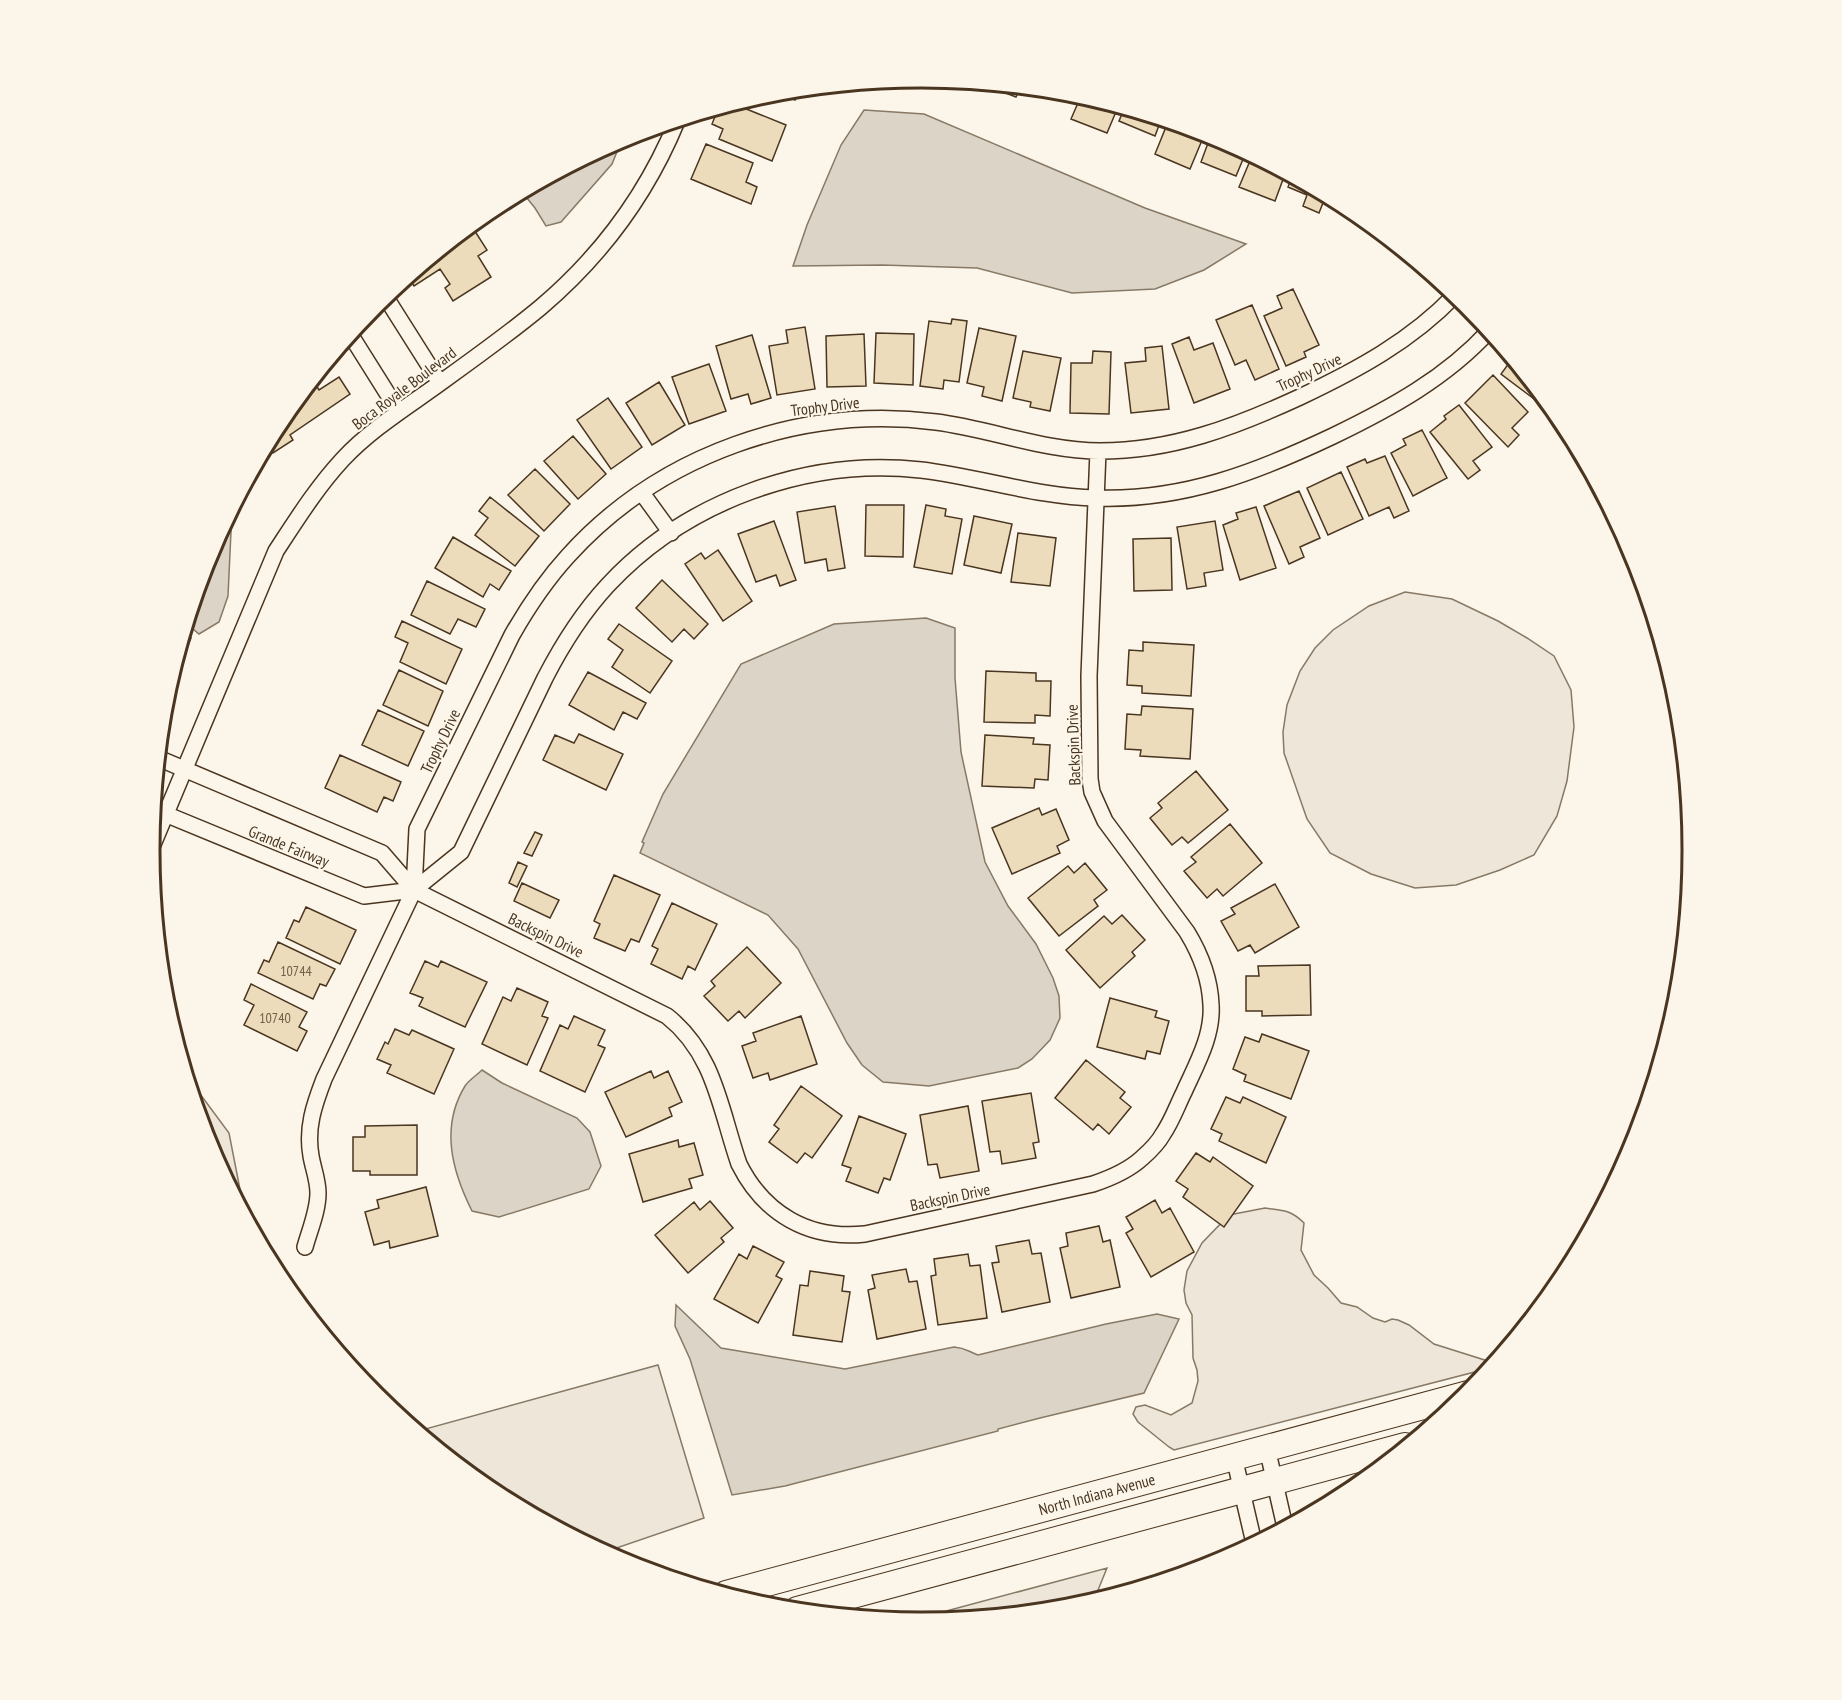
<svg xmlns="http://www.w3.org/2000/svg" width="1842" height="1700" viewBox="0 0 1842 1700" font-family="'PT Sans Narrow',sans-serif">
  <rect width="100%" height="100%" fill="#fbf6e9"/>
  <path fill="#ede6d9" stroke="#887966" stroke-width="1.5" d="M1405,592L1452,599L1498,621L1527,638L1554,656L1571,690L1574,727L1567,781L1557,816L1534,855L1500,870L1456,885L1415,888L1371,874L1330,853L1307,819L1284,753L1283,732L1287,705L1300,671L1315,648L1333,630L1369,606Z
    M186,1075L229,1133L245,1215L208,1145Z
    M1265,1208C1283,1211 1290,1209 1304,1223L1301,1250L1314,1275L1328,1288L1341,1303L1357,1307L1373,1318L1385,1322L1392,1319L1398,1320L1409,1325L1434,1344L1494,1363L1490,1368L1174,1450L1169,1447L1138,1422L1133,1414L1136,1407L1145,1405L1171,1415L1192,1403L1198,1381L1197,1370L1193,1358L1192,1315L1186,1303L1184,1290L1187,1271L1202,1243L1229,1215Z
    M658,1365L704,1518L605,1552L492,1492L418,1431Z
    M1107,1568L1094,1600L1071,1607L921,1622L909,1621Z"/>
  <path fill="#dcd4c6" stroke="#887966" stroke-width="1.5" d="M864,110L924,114L1145,208L1246,244L1204,270L1155,289L1072,293L977,268L882,265L793,266L807,225L841,145Z
    M622,139L612,164L561,222L546,226L535,208L522,192Z
    M232,510L228,596L219,622L199,634L187,624L208,554Z
    M926,618L955,628V678L961,752L985,862L1008,906L1036,944L1053,978L1059,996L1060,1018L1050,1040L1032,1059L1018,1068L929,1086L883,1082L862,1065L847,1043L798,949L768,915L640,853L644,843L642,842L663,794L741,664L834,624Z
    M482,1070L502,1083L577,1118L590,1132L601,1166L589,1189L499,1217L472,1211C452,1171 440,1127 465,1086C469,1080 477,1075 482,1070Z
    M676,1305L721,1348L845,1369L954,1347C966,1348 967,1351 978,1355L1106,1324L1157,1314L1179,1319L1144,1393L1040,1418L998,1429V1431L785,1486L732,1495L690,1359L675,1326Z"/>
  <path fill="#ecdcbc" stroke="#4a3520" stroke-width="1.5" d="M1002,86L1020,88L1016,97L1003,92L1005,87Z
    M799,90L795,100L775,92Z
    M1045,90L1067,92L1065,98Z
    M1081,96L1118,107L1107,133L1071,119Z
    M734,104L786,125L772,161L719,139L723,129L712,124L718,109Z
    M1124,109L1161,120L1155,136L1119,121Z
    M1168,122L1205,133L1190,169L1155,154Z
    M1211,135L1246,152L1236,176L1201,162Z
    M706,144L753,163L746,182L757,187L751,204L691,179Z
    M1252,156L1285,174L1275,201L1239,187Z
    M1292,177L1326,195L1319,213L1303,206L1307,195L1288,187Z
    M471,225L487,250L478,256L491,277L453,301L445,288L450,284L440,269L414,286L408,277Z
    M1293,289L1319,345L1304,352L1306,357L1286,366L1264,316L1282,308L1277,296Z
    M1252,305L1279,369L1255,380L1246,360L1235,365L1216,320Z
    M952,319L967,321L959,382L944,380L943,389L920,386L929,321L951,324Z
    M805,327L815,389L777,395L769,346L788,343L786,330Z
    M979,328L1016,336L1002,401L982,396L984,387L967,383Z
    M876,333L914,334L913,385L874,383Z
    M864,334L866,386L827,387L826,336Z
    M752,335L771,398L751,404L748,394L731,399L716,346Z
    M1189,337L1194,350L1213,343L1230,389L1194,403L1172,344Z
    M1162,346L1169,409L1131,413L1125,363L1146,361L1145,348Z
    M1023,351L1061,358L1050,411L1030,407L1031,402L1013,398Z
    M1093,351L1111,352L1109,414L1070,413L1071,363H1092Z
    M1512,359L1545,400L1542,405L1501,374Z
    M709,364L726,411L689,424L672,377Z
    M1493,375L1528,412L1512,428L1519,435L1508,447L1465,403Z
    M339,377L350,394L290,435L293,440L273,453L267,443L279,421L313,380L319,390Z
    M659,382L685,425L652,445L626,403Z
    M608,398L642,447L611,469L577,420Z
    M1459,405L1492,447L1473,461L1480,470L1468,479L1430,432L1446,419L1444,416Z
    M1422,430L1447,478L1413,496L1391,453L1406,445L1403,439Z
    M573,436L606,474L578,499L544,461Z
    M1385,456L1409,511L1394,518L1389,507L1369,516L1347,467L1365,459L1367,463Z
    M535,469L570,504L544,531L508,495Z
    M1341,472L1363,519L1328,535L1307,488Z
    M1299,491L1320,538L1300,547L1304,557L1289,564L1264,506Z
    M490,497L539,536L515,566L475,535L488,518L479,511Z
    M866,505H904L903,557L865,556Z
    M926,505L946,509L945,516L962,519L952,574L914,567Z
    M835,506L845,568L828,571L826,559L805,563L797,512Z
    M1256,507L1276,568L1240,580L1223,525L1238,519L1236,513Z
    M974,516L1012,524L1001,573L964,565Z
    M774,521L796,580L780,586L776,575L756,582L738,534Z
    M1215,521L1223,570L1204,573L1206,586L1187,589L1177,527Z
    M1018,533L1056,538L1050,586L1011,582Z
    M453,537L511,571L499,590L490,584L483,597L435,568Z
    M1171,538L1172,590L1134,591L1133,539Z
    M718,550L752,601L723,621L685,564L701,553L705,559Z
    M662,580L708,624L694,639L684,629L672,642L636,608Z
    M427,581L485,609L476,627L458,619L450,634L411,615Z
    M402,621L462,649L446,684L400,662L408,643L395,637Z
    M619,624L672,661L650,693L612,667L623,650L608,639Z
    M183,635L191,638L180,666L175,664Z
    M1143,642L1194,645L1191,696L1142,693V686L1127,685L1129,650L1143,651Z
    M399,670L443,691L428,726L383,705Z
    M986,671L1036,673V681H1051L1050,716L1035,715V723L984,722Z
    M588,672L646,703L637,719L623,712L614,730L569,705Z
    M169,684L175,686L168,704L164,702Z
    M1142,706L1193,709L1190,759L1140,756L1141,750L1125,749L1127,714L1141,715Z
    M378,710L424,731L408,766L362,745Z
    M579,734L623,754L606,790L543,760L555,735L574,743Z
    M985,735L1034,738L1033,744L1050,745L1048,780L1035,779L1034,788L982,786Z
    M340,755L401,782L393,801L384,797L377,812L325,788Z
    M1196,771L1228,810L1188,843L1182,837L1172,845L1150,818L1162,808L1158,803Z
    M1039,808L1042,815L1056,809L1069,840L1057,846L1060,853L1012,874L992,828Z
    M1230,824L1262,863L1223,896L1217,889L1207,898L1184,871L1196,862L1191,857Z
    M535,832L542,835L532,856L524,853Z
    M518,862L527,866L517,887L509,883Z
    M1085,863L1107,890L1094,900L1098,906L1059,936L1028,898L1068,866L1074,873Z
    M614,875L660,895L639,942L631,939L625,951L594,938L600,924L594,921Z
    M522,883L559,900L550,918L514,901Z
    M1275,884L1299,927L1255,953L1250,945L1238,951L1221,921L1235,914L1231,908Z
    M672,903L717,924L695,970L688,966L682,979L651,964L658,949L652,946Z
    M306,907L356,930L340,964L286,938L294,920L299,922Z
    M1122,915L1145,940L1132,952L1135,956L1100,988L1066,950L1104,916L1112,924Z
    M278,942L335,969L326,986L320,984L313,999L258,973L264,960L269,962Z
    M747,947L781,983L745,1018L739,1011L728,1021L704,996L715,986L711,981Z
    M425,961L438,967L441,961L487,982L465,1027L419,1006L423,998L410,993Z
    M1310,965L1311,1015L1262,1016V1011H1246V976H1259L1258,966Z
    M251,984L307,1012L299,1027L307,1031L297,1051L244,1025L254,1005L244,1000Z
    M517,988L548,1002L542,1016L548,1018L527,1065L482,1044L503,997L511,1001Z
    M1110,998L1157,1011L1155,1017L1169,1021L1160,1054L1147,1051L1145,1059L1097,1047Z
    M574,1016L605,1030L598,1045L605,1048L585,1092L540,1071L560,1025L568,1029Z
    M801,1016L817,1064L770,1080L768,1073L753,1078L742,1046L756,1041L753,1033Z
    M395,1029L409,1035L412,1030L454,1049L434,1094L387,1073L391,1065L377,1059L385,1042L388,1044Z
    M1262,1034L1309,1051L1291,1099L1244,1081L1246,1075L1233,1069L1245,1037L1259,1042Z
    M1086,1060L1125,1092L1120,1098L1131,1107L1109,1134L1098,1124L1093,1130L1055,1098Z
    M651,1071L654,1078L668,1071L682,1102L669,1108L672,1116L626,1137L605,1092Z
    M801,1086L842,1116L812,1158L805,1153L797,1163L769,1142L779,1129L774,1125Z
    M1031,1093L1039,1142L1033,1143L1036,1158L1002,1164L1000,1151L990,1152L982,1101Z
    M1226,1097L1240,1103L1243,1097L1286,1117L1266,1163L1219,1141L1222,1134L1211,1129Z
    M968,1106L979,1171L940,1178L937,1164L928,1165L920,1115Z
    M859,1116L906,1134L890,1180L884,1178L878,1193L846,1181L851,1168L842,1165Z
    M417,1125V1175H370V1171H353V1137H365V1126Z
    M678,1140L679,1147L694,1143L703,1175L689,1179L692,1188L643,1202L629,1154Z
    M1196,1153L1210,1162L1213,1157L1253,1186L1224,1227L1183,1197L1188,1189L1176,1181Z
    M426,1187L438,1236L390,1248L389,1241L374,1245L365,1212L379,1208L377,1200Z
    M1155,1200L1162,1213L1170,1208L1194,1252L1151,1277L1126,1233L1133,1229L1126,1217Z
    M710,1201L733,1228L721,1238L724,1242L688,1273L655,1235L694,1202L700,1210Z
    M1099,1226L1103,1242L1110,1240L1120,1287L1071,1298L1060,1248L1068,1246L1066,1233Z
    M1029,1240L1032,1254L1041,1253L1050,1302L1002,1312L992,1263L999,1262L996,1246Z
    M753,1246L784,1262L776,1276L782,1279L758,1323L714,1299L739,1254L747,1259Z
    M968,1254L970,1266L980,1265L987,1318L938,1325L931,1276L936,1275L934,1259Z
    M906,1269L909,1282L917,1281L926,1329L877,1339L868,1290L875,1288L872,1275Z
    M810,1271L844,1276L842,1291L850,1292L842,1342L793,1335L800,1285L808,1286Z"/>
  <g fill="none" stroke-linecap="round" stroke-linejoin="round">
    <g stroke="#4a3520" stroke-width="18">
      <path id="street" d="M385,296L440,383
        M350,334L399,412
        M642,493L671,533
        M158,758L382,853L414,890L667,1016C715,1054 720,1109 739,1164C764,1214 809,1240 865,1234L1093,1184C1111,1178 1128,1171 1142,1158C1150,1151 1158,1143 1163,1134C1172,1121 1177,1106 1184,1092C1196,1065 1213,1036 1211,1005C1210,978 1201,955 1187,932L1105,821L1092,792L1090,779L1089,676L1098,451
        M153,809L364,896L414,890
        M149,854L276,551C297,519 317,487 343,459C373,427 412,404 447,378C479,355 511,332 541,307C601,256 647,194 677,121
        M414,890L461,852L545,678C562,645 582,613 608,585C686,501 808,457 921,470C980,477 1037,497 1096,498C1183,501 1257,472 1333,436C1391,408 1446,378 1489,331
        M305,1247C310,1229 318,1211 318,1193C318,1180 313,1168 311,1156C306,1128 314,1105 324,1079L414,890L417,829L512,635C528,607 546,580 568,556C660,454 801,405 936,422C991,429 1044,451 1100,451C1172,451 1235,427 1300,397C1357,370 1411,341 1455,295
        M1267,1448L1285,1527
        M1234,1457L1254,1543"/>
    </g>
    <g stroke="#4a3520" stroke-width="28">
      <g id="primary">
        <path id="s1" d="M726,1594L1468,1394"/>
        <path d="M797,1610L1405,1446"/>
      </g>
    </g>
    <use href="#street" stroke="#fbf6e9" stroke-width="15"/>
    <use href="#primary" stroke="#fbf6e9" stroke-width="26"/>
  </g>
  <g text-anchor="middle" dominant-baseline="central" stroke-width="4.5" stroke-linejoin="round" paint-order="stroke">
    <g font-size="14" fill="#725f47">
      <text x="296" y="971">10744</text>
      <text x="275" y="1018">10740</text>
    </g>
    <g font-size="16" fill="#4a3520" stroke="#fbf6e9">
      <text transform="translate(1309 372) rotate(-25)">Trophy Drive</text>
      <text transform="translate(404 388) rotate(-37)">Boca Royale Boulevard</text>
      <text transform="translate(825 406) rotate(-7)">Trophy Drive</text>
      <text transform="translate(440 741) rotate(-64)">Trophy Drive</text>
      <text transform="translate(1073 745) rotate(-92)">Backspin Drive</text>
      <text transform="translate(289 846) rotate(22)">Grande Fairway</text>
      <text transform="translate(546 935) rotate(26)">Backspin Drive</text>
      <text transform="translate(950 1197) rotate(-12)">Backspin Drive</text>
      <text stroke="none"><textPath href="#s1" startOffset="384">North Indiana Avenue</textPath></text>
    </g>
  </g>
  <path d="M0 0H1842V1700H0ZM921 88H921A761 761 0 0 1 1682 849V851A761 761 0 0 1 921 1612H921A761 761 0 0 1 160 851V849A761 761 0 0 1 921 88Z" fill="#fbf6e9" fill-rule="evenodd"/>
  <path fill="none" stroke="#4a3520" stroke-width="3" d="M921 88H921A761 761 0 0 1 1682 849V851A761 761 0 0 1 921 1612H921A761 761 0 0 1 160 851V849A761 761 0 0 1 921 88Z"/>
</svg>
